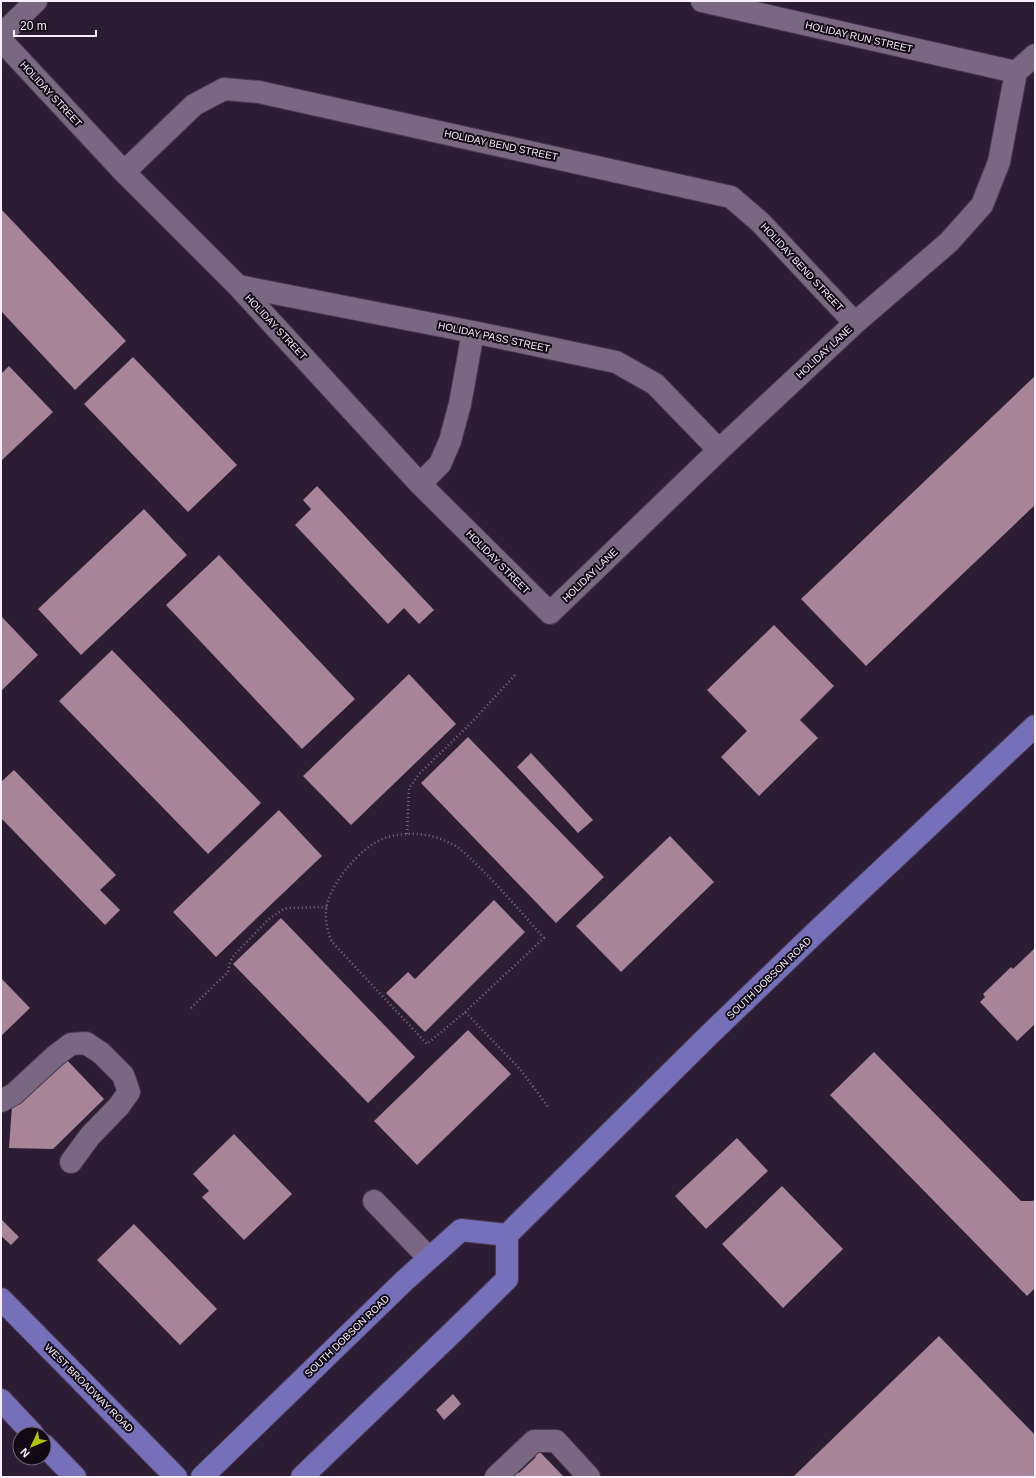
<svg xmlns="http://www.w3.org/2000/svg" width="1036" height="1478" viewBox="0 0 1036 1478" font-family="Helvetica,sans-serif">
  <rect width="100%" height="100%" fill="#2c1d35"/>
  <path fill="#a78597" d="M1,209L126,341L75,390L1,311Z
    M133,357L237,465L188,512L84,404Z
    M9,366L53,412L1,461V374Z
    M1035,376V505L866,666L801,599Z
    M317,486L434,610L419,624L404,608L388,624L295,525L311,509L303,500Z
    M144,509L187,555L81,655L38,609Z
    M219,555L355,699L302,749L166,605Z
    M1,616L38,655L1,691Z
    M774,625L834,686L800,720L818,738L759,796L721,757L747,731L707,690Z
    M112,650L261,803L208,854L59,701Z
    M409,674L456,724L351,825L303,776Z
    M468,737L604,877L556,923L421,783Z
    M531,753L593,820L578,833L517,767Z
    M14,770L116,875L100,890L120,910L105,925L1,818V782Z
    M279,810L322,856L216,957L173,912Z
    M670,836L714,882L621,972L576,926Z
    M494,900L525,932L425,1032L386,993L408,972L415,979Z
    M281,918L415,1057L368,1103L233,964Z
    M1035,948V1024L1017,1041L980,1002L985,997L983,994L1011,967L1013,969Z
    M1,978L30,1008L1,1036Z
    M468,1030L511,1074L417,1165L374,1121Z
    M874,1052L1021,1201H1033L1035,1199V1288L1027,1296L830,1095Z
    M66,1059L104,1099L53,1149L9,1148L12,1105H18Z
    M234,1134L292,1194L244,1240L202,1197L209,1191L193,1174Z
    M737,1138L768,1171L706,1229L675,1196Z
    M782,1186L843,1249L783,1308L722,1244Z
    M1,1219L19,1237L11,1245L1,1236Z
    M134,1224L217,1309L180,1345L97,1260Z
    M939,1336L1035,1435V1477H795L794,1476Z
    M453,1394L461,1404L444,1420L436,1410Z
    M539,1451L564,1477H505L515,1469L519,1473L536,1457L535,1456Z"/>
  <g fill="none" stroke-linecap="round" stroke-linejoin="round">
    <g stroke="#47394e" stroke-width="24">
      <path id="minor" d="M702,1L1016,72
        M1,35L36,1
        M1,40L124,172L238,286L420,484L550,613L719,450L855,323L949,242L982,205L999,162L1016,72L1035,55
        M124,172L194,105L224,89L259,92L731,197L761,223L855,323
        M238,286L473,332L616,362L655,384L719,450
        M420,484L440,464L450,441L460,404L473,332
        M1,1101L14,1094L55,1056L71,1044L86,1043L101,1053L123,1075L129,1092L119,1106L90,1136L71,1162
        M374,1201L429,1258
        M496,1477L534,1441H556L589,1477"/>
    </g>
    <g stroke="#47394e" stroke-width="24">
      <path id="major" d="M1,1299L176,1477
        M1,1400L33,1434
        M44,1445L75,1477
        M202,1477L403,1282L461,1230L507,1235
        M302,1477L455,1330L507,1279V1235L708,1036L816,932L1035,726"/>
    </g>
    <path stroke="#786a7f" stroke-width="2.5" stroke-dasharray="1 3" stroke-linecap="butt" d="M407,834L409,788L420,773L471,723L516,674
      M191,1008L228,972L230,962L234,955L270,918L284,909L288,908L327,907
      M465,1012L544,938C521,912 499,886 474,862C467,855 459,847 450,843C431,833 406,831 385,838C361,846 328,885 326,911C325,920 328,936 333,943L427,1044L465,1012L520,1069L549,1108"/>
    <use href="#minor" stroke="#7a6883" stroke-width="22"/>
    <use href="#major" stroke="#766fba" stroke-width="22"/>
  </g>
  <g text-anchor="middle" dominant-baseline="central" stroke-width="4" stroke-linejoin="round" paint-order="stroke">
    <g font-size="10" fill="#f9efff" stroke="#110a15">
      <text transform="translate(859 37) rotate(13)">HOLIDAY RUN STREET</text>
      <text transform="translate(51 94) rotate(47)">HOLIDAY STREET</text>
      <text transform="translate(501 145) rotate(12)">HOLIDAY BEND STREET</text>
      <text transform="translate(802 267) rotate(47)">HOLIDAY BEND STREET</text>
      <text transform="translate(276 327) rotate(47)">HOLIDAY STREET</text>
      <text transform="translate(494 337) rotate(12)">HOLIDAY PASS STREET</text>
      <text transform="translate(824 352) rotate(-43)">HOLIDAY LANE</text>
      <text transform="translate(498 562) rotate(45)">HOLIDAY STREET</text>
      <text transform="translate(590 575) rotate(-44)">HOLIDAY LANE</text>
      <text transform="translate(769 978) rotate(-44)">SOUTH DOBSON ROAD</text>
      <text transform="translate(347 1336) rotate(-44)">SOUTH DOBSON ROAD</text>
      <text transform="translate(89 1388) rotate(45)">WEST BROADWAY ROAD</text>
    </g>
  </g>
  <rect width="1036" height="1478" fill="none" stroke="#f9efff" stroke-width="4"/>
  <g transform="translate(32 1446) rotate(226)"><circle r="19" fill="#110a15" stroke="#6e6673"/>
  <path d="M0-3L7 15L0 10L-7 15Z" fill="#afc504"/>
  <text y="-6" font-size="11" font-weight="bold" text-anchor="middle" fill="#f9efff">N</text>
  </g>
  <path d="M14 30v6h82v-6" fill="none" stroke="#f9efff" stroke-width="2"/>
  <text x="20" y="30" font-size="12" fill="#f9efff" stroke="#110a15" stroke-width="3" paint-order="stroke">20 m</text>
</svg>
